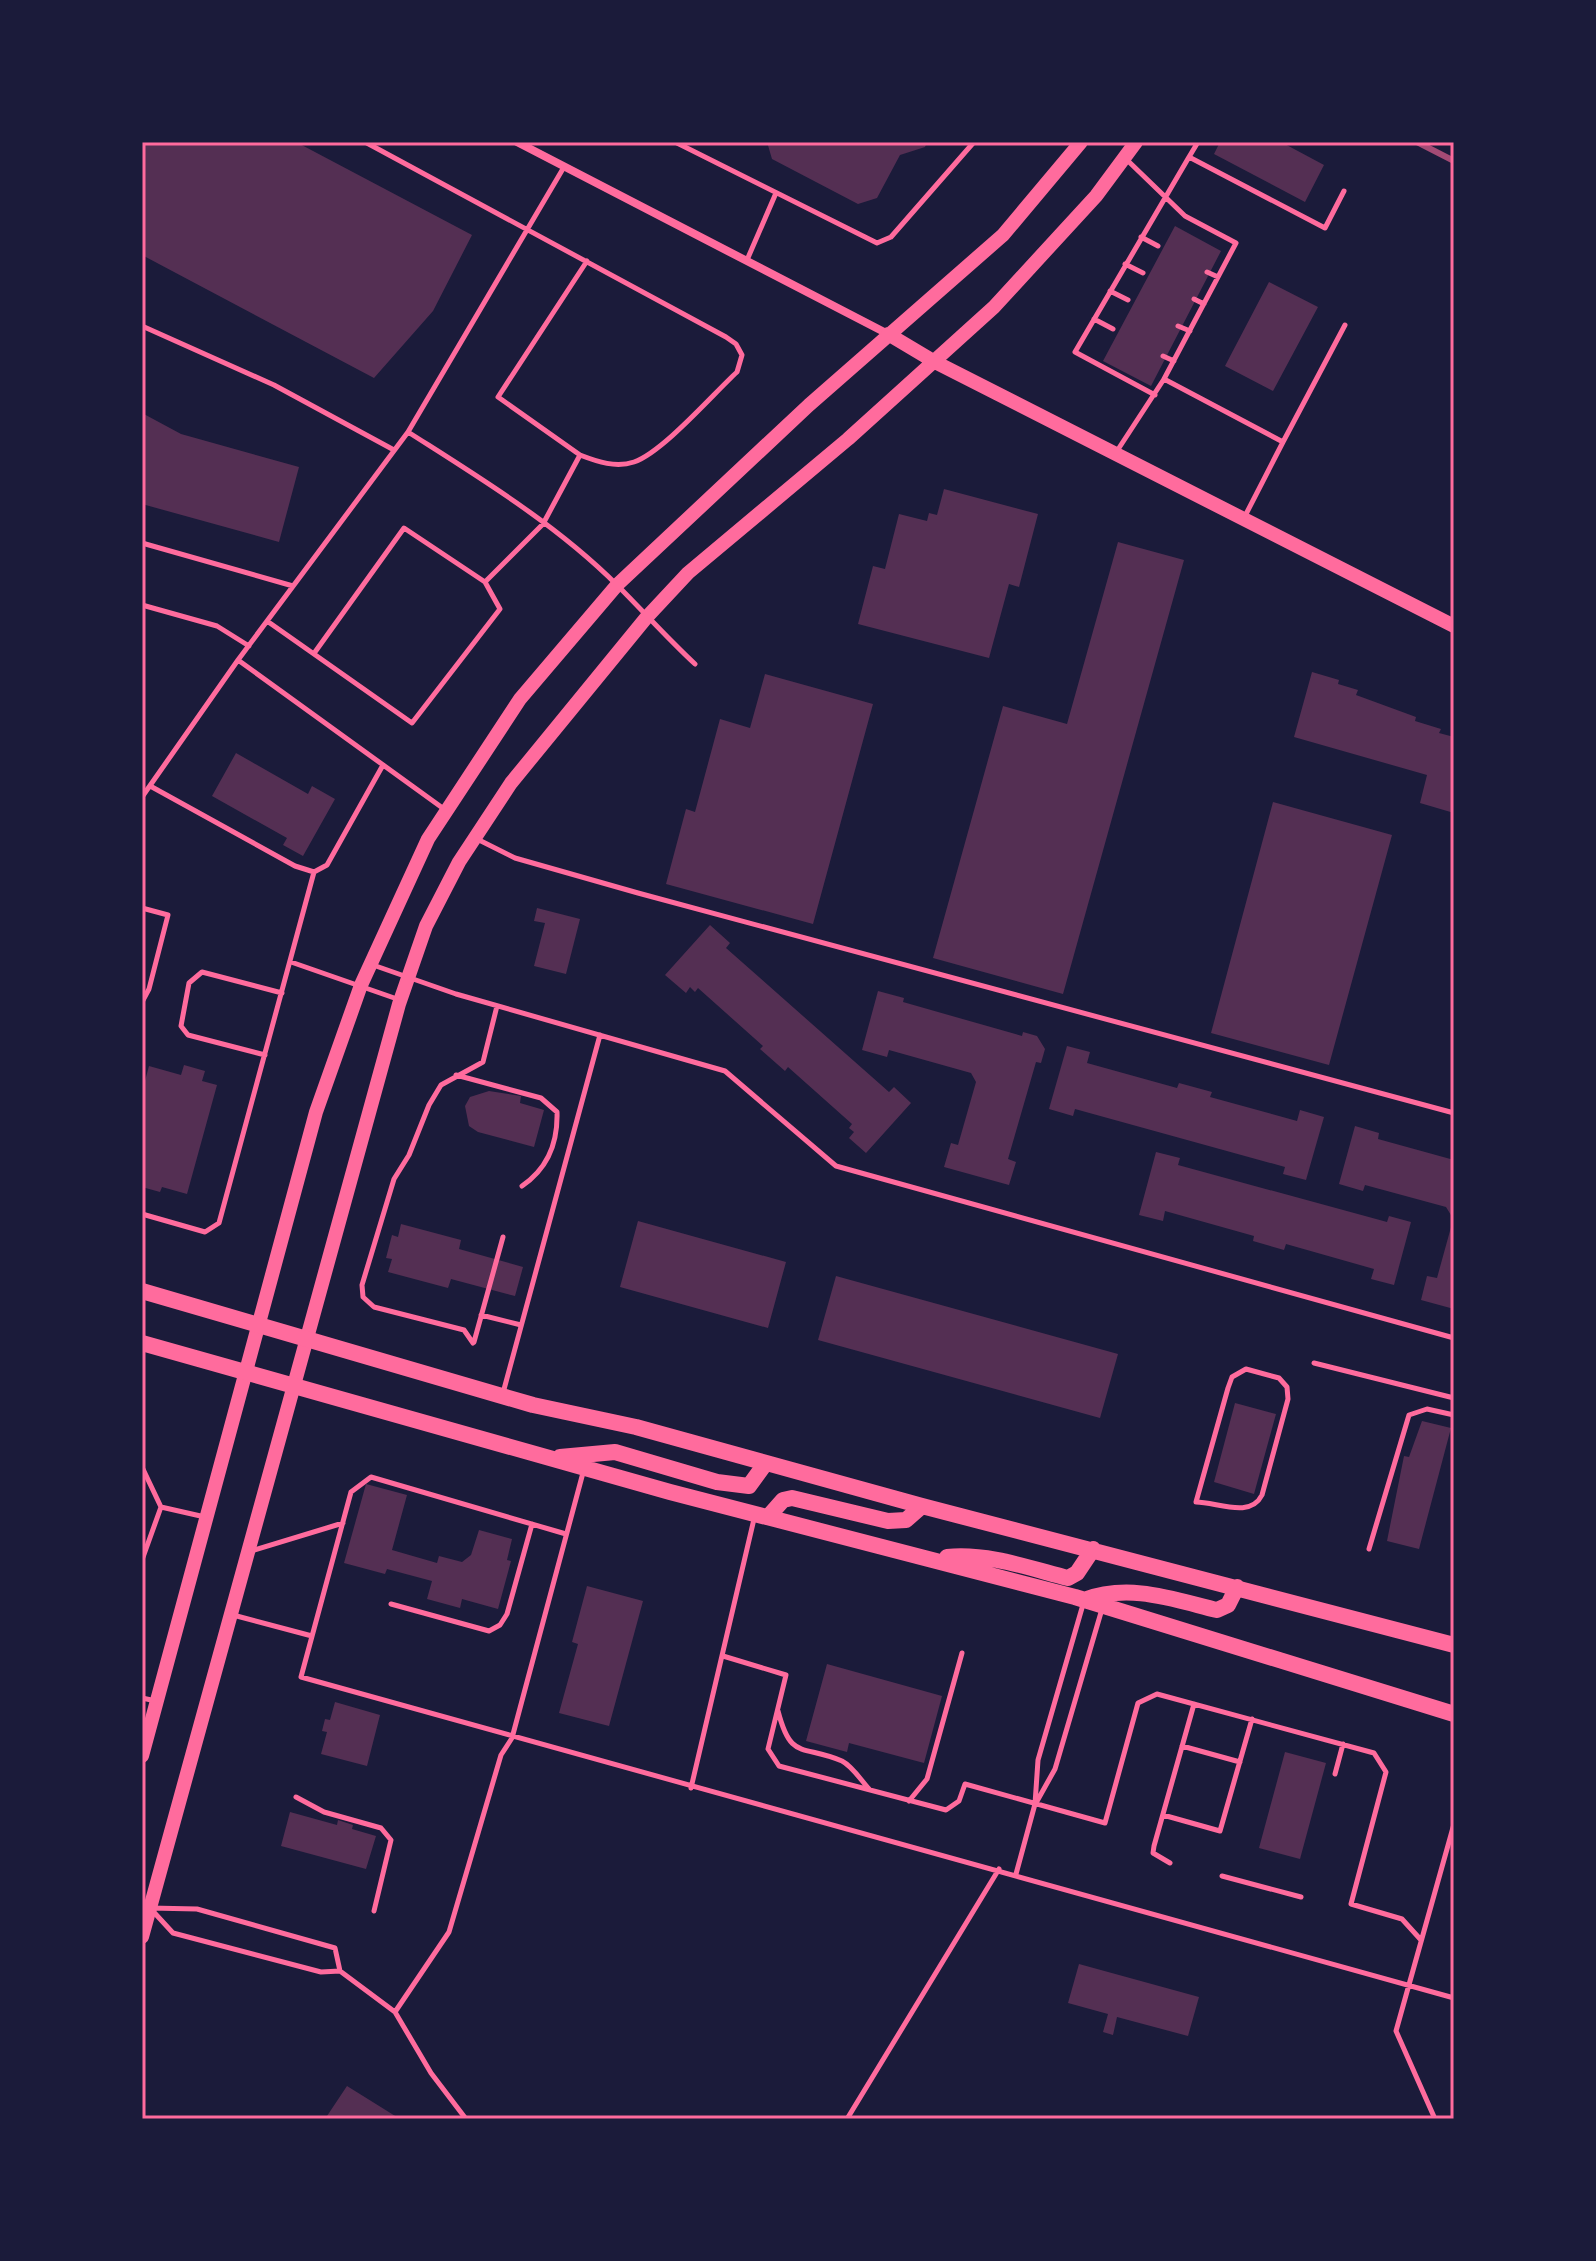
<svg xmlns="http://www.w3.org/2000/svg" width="1596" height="2261" viewBox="0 0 1596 2261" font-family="Figtree,sans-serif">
  <rect width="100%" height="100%" fill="#1b1b3a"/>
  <path fill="#542f53" d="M142,142H296L472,235L433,311L374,378L142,255Z
    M767,142H927L925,147L900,155L877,198L858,204L772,159Z
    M1220,142H1281L1324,165L1305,202L1214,154Z
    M1175,226L1221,251L1151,386L1103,361Z
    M1269,282L1318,307L1273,391L1225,366Z
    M142,413L181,434L299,467L279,542L142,504Z
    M944,489L1038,514L1019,587L1009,584L989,658L858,624L873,566L885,569L899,514L927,521L929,513L937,515Z
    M1118,542L1184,560L1063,994L933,958L1003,706L1067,724Z
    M1312,672L1339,680L1338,684L1358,690L1356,695L1416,717L1415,721L1441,729L1439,733L1454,737V813L1420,803L1427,775L1294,737Z
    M765,674L873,704L813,924L666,884L686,809L695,812L720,719L750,728Z
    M236,753L308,794L312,786L335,799L303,856L283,845L287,838L212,796Z
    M1273,802L1392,835L1329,1065L1211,1033Z
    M537,908L580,919L566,974L534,966L545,923L534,921Z
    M710,925L730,943L726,948L889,1092L894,1087L911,1103L866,1153L849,1138L854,1132L849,1128L852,1124L788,1067L785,1071L760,1049L763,1046L698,988L695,992L690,987L686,993L665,975Z
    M878,991L904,998L903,1002L1022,1036L1023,1032L1037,1036L1045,1049L1041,1063L1036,1062L1008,1159L1016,1162L1009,1185L944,1167L951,1143L958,1145L976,1082L971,1073L889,1050L887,1057L862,1050Z
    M1067,1046L1090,1052L1087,1063L1177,1088L1179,1083L1212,1092L1210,1097L1297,1121L1300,1110L1324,1117L1306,1180L1283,1174L1285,1167L1075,1109L1073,1116L1049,1109Z
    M184,1065L205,1071L202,1081L217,1085L187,1194L162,1187L160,1192L142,1187V1092L149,1066L181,1075Z
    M489,1091L521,1096L520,1103L544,1110L534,1147L478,1132L469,1126L465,1106L470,1097Z
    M1355,1126L1379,1133L1378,1139L1454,1160V1220L1446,1207L1365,1185L1363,1191L1339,1184Z
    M1156,1152L1180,1158L1178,1165L1387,1222L1389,1216L1411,1222L1394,1285L1371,1279L1374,1269L1286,1244L1284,1250L1253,1241L1254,1236L1165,1211L1163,1221L1139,1215Z
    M1453,1220H1454V1309L1421,1300L1427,1276L1437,1278Z
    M638,1221L786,1262L768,1328L620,1287Z
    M401,1224L461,1240L459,1249L523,1267L515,1296L451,1279L448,1288L388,1272L392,1259L386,1258L392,1235L398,1237Z
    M836,1276L1118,1354L1100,1418L818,1340Z
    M1235,1403L1276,1414L1254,1494L1214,1482Z
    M1422,1421L1451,1428L1419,1549L1387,1541L1404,1456L1409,1457Z
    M366,1484L407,1495L392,1550L437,1563L439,1556L462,1562L471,1555L479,1530L512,1539L507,1560L511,1561L498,1609L462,1599L460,1608L427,1599L432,1581L387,1569L385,1574L344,1563Z
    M587,1586L643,1601L609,1726L559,1713L578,1644L572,1642Z
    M827,1664L942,1696L924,1763L849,1743L847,1752L806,1741Z
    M335,1702L380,1715L367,1766L321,1754L327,1732L322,1731L325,1719L330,1720Z
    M1285,1752L1326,1763L1300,1859L1259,1848Z
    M290,1812L337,1825L338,1820L353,1825L352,1829L376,1836L366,1869L281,1846Z
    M1079,1964L1199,1997L1188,2036L1117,2017L1113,2035L1103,2032L1108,2014L1068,2003Z
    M347,2086L400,2119H325Z"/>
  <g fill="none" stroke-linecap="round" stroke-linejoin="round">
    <path stroke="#ff6b9d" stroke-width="5" d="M675,142L877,243L891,237L974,142
      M1189,157L1198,142
      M564,167L408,432C480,478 556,524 617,585C643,611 668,639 695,664
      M1141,237L1158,246
      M747,260L776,193
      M1125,264L1143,273
      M1207,272L1218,277
      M1110,291L1128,300
      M1194,299L1204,304
      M1094,319L1113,329
      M142,326L274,385L394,450
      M1178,326L1190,331
      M1163,356L1174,361
      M1164,379L1283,442L1244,518
      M1155,395L1075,352L1189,157L1325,228L1344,191
      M408,432L238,660L444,809
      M1283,442L1345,325
      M1117,451L1164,379L1236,243L1185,216L1125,158
      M580,455L498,397L587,261
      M142,543L293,586
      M142,605L217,626L249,646
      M267,621L412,723L500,609L485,582L543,524L580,455C598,462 616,468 634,462C663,452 713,394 737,372L742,355L736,344L726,337L365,142
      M315,652L404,528L485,582
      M152,787L295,866L314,872L327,865L383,765
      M142,797L238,660
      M475,838L515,858L638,893L1454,1113
      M142,908L168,915L149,989L142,1002
      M291,962L400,1000
      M373,965L456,994L725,1071L836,1166L1454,1338
      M265,1055L188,1035L181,1026L189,983L202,972L282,993
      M456,1075L541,1098L557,1112C558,1143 547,1169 522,1186
      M142,1214L205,1232L219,1223L314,872
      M481,1315L521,1325
      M474,1342L503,1237
      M473,1343L464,1330L374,1307L363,1297L362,1285L394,1179L409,1155L429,1105L441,1085L483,1062L497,1006
      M1314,1363L1454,1398
      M1246,1369L1279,1378L1287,1387L1288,1399L1262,1495C1250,1519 1217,1502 1196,1502L1228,1388L1232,1377Z
      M503,1393L600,1035
      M142,1467L161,1507L205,1517
      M566,1534L371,1477L351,1492L301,1677L1454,1998
      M1369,1549L1409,1415L1427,1409L1454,1415
      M251,1551L343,1523
      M142,1560L161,1507
      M391,1604L489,1631L500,1625L507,1614L532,1524
      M233,1615L312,1636
      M723,1656L786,1675L768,1749L779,1766L946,1810L959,1801L965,1784L1105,1823L1138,1703L1157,1694L1374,1753L1386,1772L1351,1904L1402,1919L1421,1940
      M142,1698L156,1701
      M778,1711C791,1761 802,1744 842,1761C852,1766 861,1780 869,1789
      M1182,1746L1240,1762
      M1335,1774L1343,1744
      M691,1788L754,1519
      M296,1797L324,1812L381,1828L391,1840L374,1911
      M909,1801L927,1779L962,1653
      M1036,1803L1055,1769L1102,1609
      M1163,1815L1220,1831L1252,1719
      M1170,1863L1153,1853L1154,1846L1194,1704
      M1016,1874L1035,1804L1038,1760L1084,1601
      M1222,1876L1301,1897
      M150,1908L197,1909L335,1948L340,1971L321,1972L173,1933Z
      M340,1971L395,2012L431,2073L466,2119
      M395,2012L449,1932L501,1755L512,1738L584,1469
      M847,2119L999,1869
      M1435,2119L1396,2031L1454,1824"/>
    <path stroke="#ff6b9d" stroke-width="8" d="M517,142L888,334"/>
    <path stroke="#ff6b9d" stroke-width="14" d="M888,334L935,362L1454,626
      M142,1756L316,1112L361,985L428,839L520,699L617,585L809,405L1003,235L1081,142
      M142,1937L399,1004L426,926L459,862L511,783L646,618L688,573L848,439L994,307L1096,196L1136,142"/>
    <path stroke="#ff6b9d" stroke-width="16" d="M142,1291L533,1405L636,1427L922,1506L1454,1645
      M142,1343L670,1492L1075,1597L1454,1714
      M560,1457L615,1452L717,1482L749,1486L765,1464
      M768,1517L783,1500L792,1498L888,1521L906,1520L922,1506
      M947,1557C988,1553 1029,1568 1068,1578L1077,1573L1093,1549
      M1084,1600C1129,1583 1172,1599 1217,1610L1228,1605L1237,1587"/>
    <path stroke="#a44b75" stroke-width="6" d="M1417,142L1454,161"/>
  </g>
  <rect width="1596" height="2261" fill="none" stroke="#1b1b3a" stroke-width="288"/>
  <rect x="144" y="144" width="1308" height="1973" fill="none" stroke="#ff6b9d" stroke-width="3"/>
</svg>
